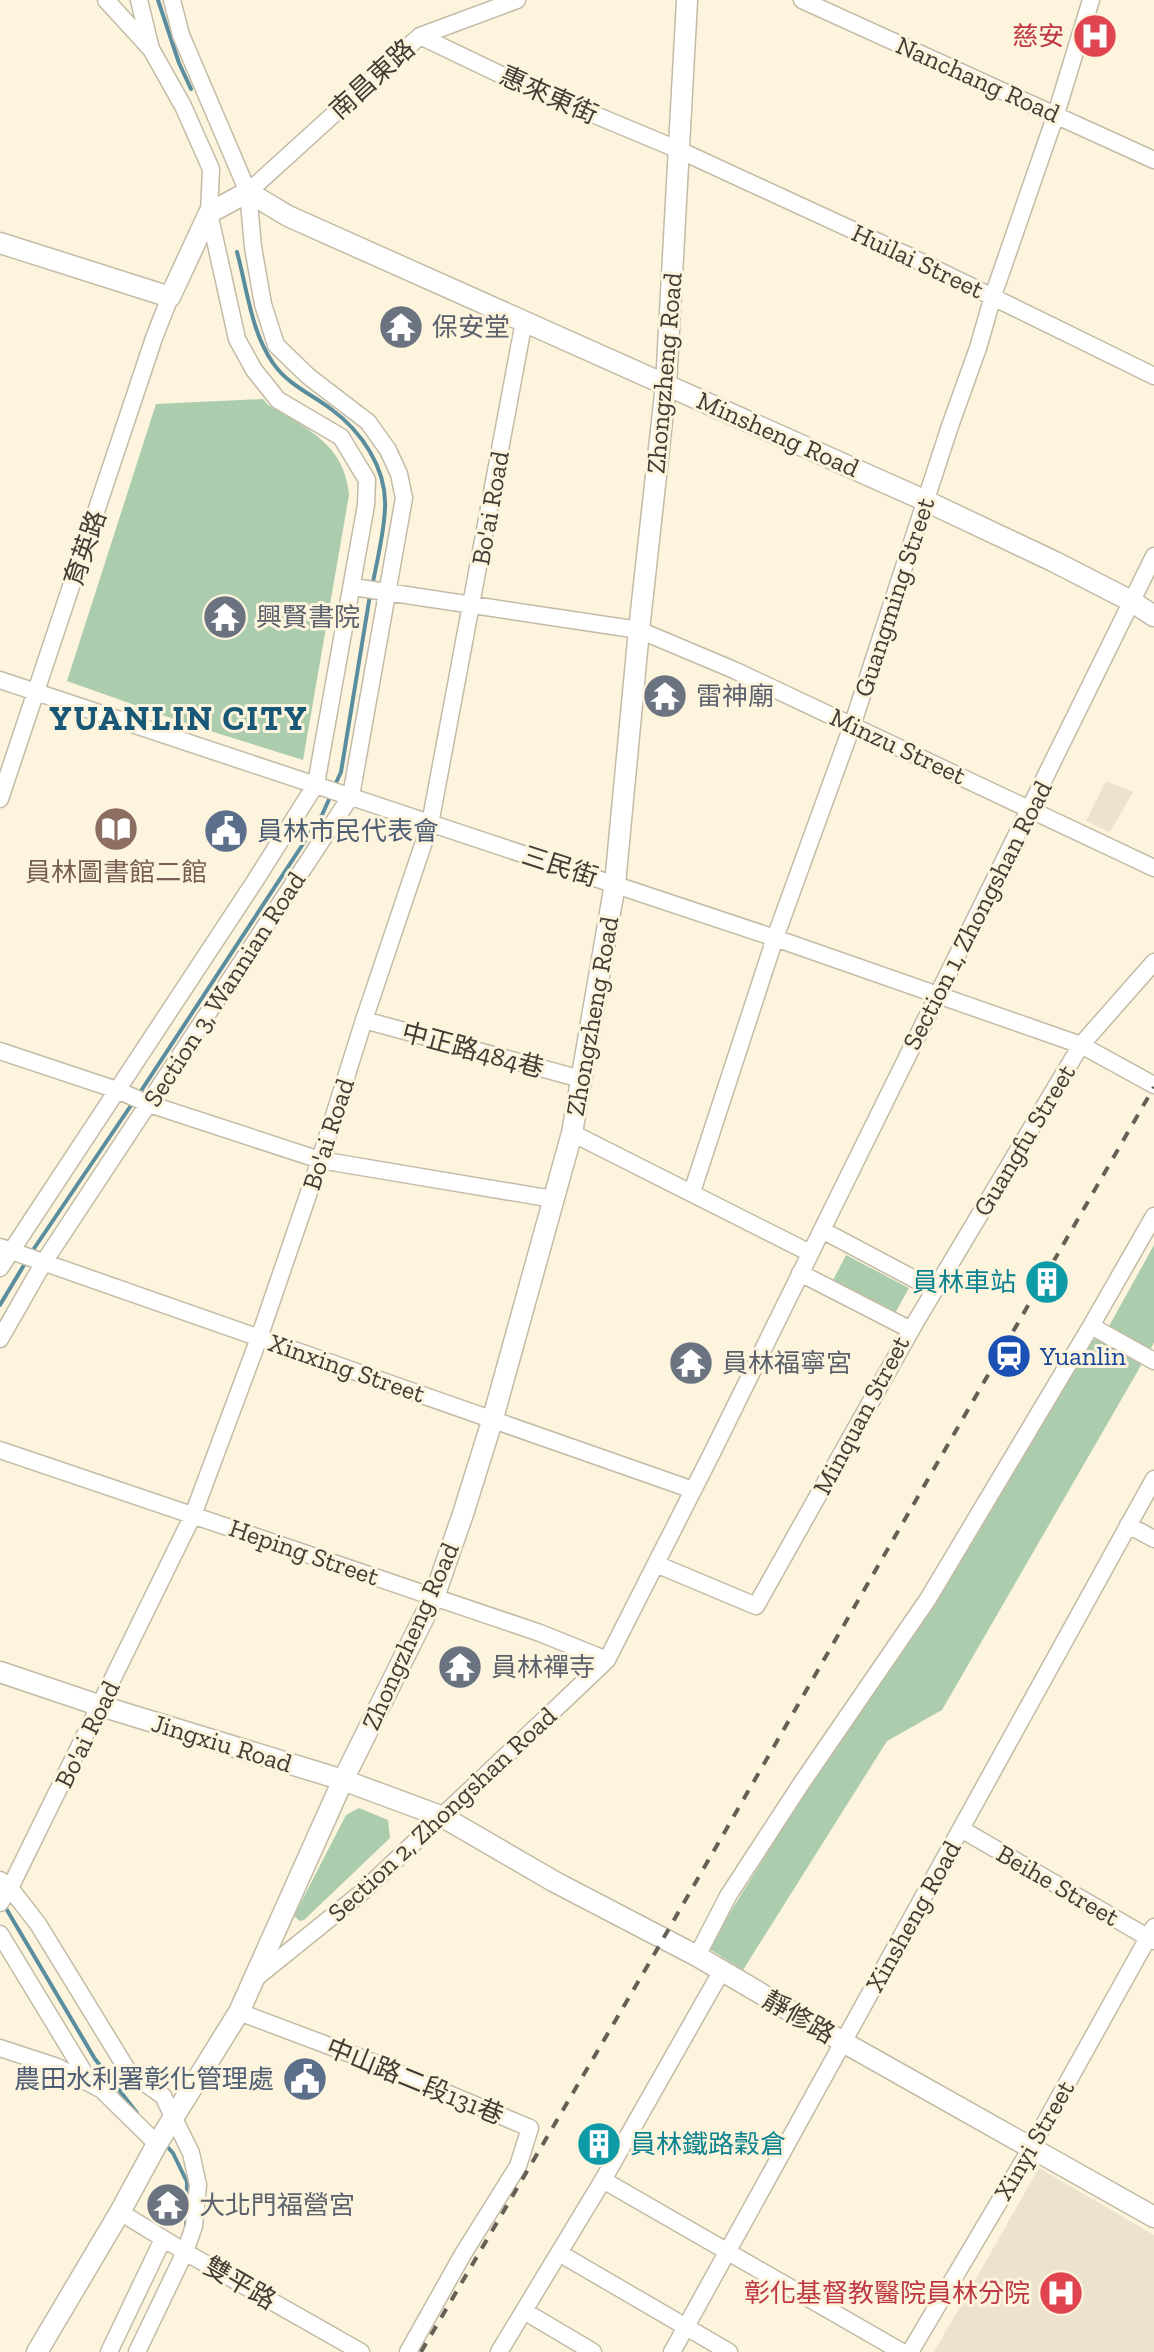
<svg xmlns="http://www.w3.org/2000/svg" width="1154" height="2352" viewBox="0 0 1154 2352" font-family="'Zilla Slab','Noto Sans TC',serif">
  <rect width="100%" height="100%" fill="#fdf4de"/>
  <path fill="#ece3cf" d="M1106,781L1133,792L1110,832L1086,821Z
    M1039,2168L1154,2235V2352H934Z"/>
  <path fill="#abcdad" d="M263,399L268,405C307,428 345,445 349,495L303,760L188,724L67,681L156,404Z
    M1154,1245V1342L1150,1351L1109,1326Z
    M846,1255L909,1288L894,1315L832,1282Z
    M1104,1338L1143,1362L942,1710L887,1741L743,1970L708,1948L802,1797L939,1596L1092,1340Z
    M359,1808L388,1820L390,1838L304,1920L300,1921L295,1917V1914L346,1815Z"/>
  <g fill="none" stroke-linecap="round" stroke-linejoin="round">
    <path stroke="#5a8e9e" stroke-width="4" d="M158,0L179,63L191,89
      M237,252C247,288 251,332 273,363C287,384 311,394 331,409C361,431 387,468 385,508C384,534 377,561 372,587
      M334,787L341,772L370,595
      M139,1094L322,815L331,795
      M31,1253L134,1101
      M0,1305L27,1260
      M4,1905L95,2059L137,2113
      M164,2143L173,2153L187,2182L186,2228"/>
    <g stroke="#c3bba6" stroke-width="19">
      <path id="minor" d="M106,0L150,48
        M802,0L1154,160
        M420,36L514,81L679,150L911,257L1154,376
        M248,192L420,36L517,0
        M353,587L639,630L734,670L1154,868
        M0,680L775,938L1081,1045L1154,1085
        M0,799L154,338L170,297
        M364,1020L581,1079
        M0,1051L117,1090L149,1104L320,1160L553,1199
        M572,1133L810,1253
        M692,1192L775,938L852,726L950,426L978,348L993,296L1056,114L1091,0
        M822,1230L935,1290
        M0,1247L693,1490
        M0,1268L255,881L316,784L366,505L367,480L341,437L278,400L254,370L237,339L209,213L211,169L183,106L151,49L139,0
        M800,1273L911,1330
        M1091,1326L1154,1361
        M0,1339L44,1262L351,796L404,498L399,474L388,450L368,422L308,376L276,345L263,304L253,247L248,192L181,35L172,0
        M0,1450L540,1633L607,1660
        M1128,1525L1154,1539
        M656,1564L756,1606L915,1323L1081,1045L1154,962
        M961,1829L1154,1941
        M0,1880L10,1888L38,1924L128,2071L163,2096L191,2153L198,2185L194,2226L185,2252L137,2352
        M0,1903L10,1888L193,1515L259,1338L320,1160L364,1020L430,824L524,321
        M0,1934L91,2084L102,2090L157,2144
        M697,1956L728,1896L801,1784L928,1599L1091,1326L1154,1216
        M257,1977L360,1894L607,1660L713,1451L1154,556
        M239,2012L372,2062L530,2128L518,2166L463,2254L408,2352
        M0,2048L55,2066L91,2084
        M603,2180L902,2352
        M120,2212L185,2252L361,2352
        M559,2253L729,2352
        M524,2311L593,2352
        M109,2352L163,2239
        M499,2352L603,2180L721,1972
        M672,2352L1154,1479
        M910,2352L1031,2148L1154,1927"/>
    </g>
    <g stroke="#c3bba6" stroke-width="23">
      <path id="tertiary" d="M0,243L170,297L209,213L248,192L288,216L926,501L1055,562L1131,601L1154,616
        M0,1672L101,1706L343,1780L443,1817L555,1882L697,1956L843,2042L1154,2217
        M37,2352L120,2212L157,2144L239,2012L343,1780L434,1597L463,1514L493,1418L572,1133L615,884L639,630L666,385L687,0"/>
    </g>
    <use href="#minor" stroke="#fff" stroke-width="16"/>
    <use href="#tertiary" stroke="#fff" stroke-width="20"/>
    <path stroke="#646055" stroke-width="4" stroke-dasharray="10 10" stroke-linecap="butt" d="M421,2352L648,1965L1154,1087"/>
  </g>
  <defs>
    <g id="hospital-disc" transform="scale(2.3)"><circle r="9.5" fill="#e0444e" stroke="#fdf4de"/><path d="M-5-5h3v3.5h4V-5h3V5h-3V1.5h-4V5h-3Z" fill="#fff"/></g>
    <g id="temple-disc" transform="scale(2.3)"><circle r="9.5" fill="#6b7280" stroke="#fdf4de"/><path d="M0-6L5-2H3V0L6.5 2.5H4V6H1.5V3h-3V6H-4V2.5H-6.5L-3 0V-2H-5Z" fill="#fff"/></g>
    <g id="library-disc" transform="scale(2.3)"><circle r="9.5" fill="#8d6e63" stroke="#fdf4de"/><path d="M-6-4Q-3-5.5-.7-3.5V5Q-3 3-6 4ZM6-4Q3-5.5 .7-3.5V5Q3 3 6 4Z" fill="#fff"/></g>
    <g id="civic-disc" transform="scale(2.3)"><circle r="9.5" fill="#5c6f8a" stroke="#fdf4de"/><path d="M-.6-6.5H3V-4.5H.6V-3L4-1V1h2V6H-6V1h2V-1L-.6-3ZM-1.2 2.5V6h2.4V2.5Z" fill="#fff"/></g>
    <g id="building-disc" transform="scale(2.3)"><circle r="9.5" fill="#0f9aa8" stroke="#fdf4de"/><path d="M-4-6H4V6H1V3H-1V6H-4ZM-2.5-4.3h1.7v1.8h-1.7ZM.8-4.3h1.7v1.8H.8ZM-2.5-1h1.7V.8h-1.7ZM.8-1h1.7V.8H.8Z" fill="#fff"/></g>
    <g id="station-disc" transform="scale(2.3)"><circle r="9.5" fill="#1a4fb4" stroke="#fdf4de"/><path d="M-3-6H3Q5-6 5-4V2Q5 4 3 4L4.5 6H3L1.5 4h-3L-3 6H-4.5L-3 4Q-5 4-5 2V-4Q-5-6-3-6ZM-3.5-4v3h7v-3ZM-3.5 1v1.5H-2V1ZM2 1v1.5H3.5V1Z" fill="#fff"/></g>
  </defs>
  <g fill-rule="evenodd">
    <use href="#hospital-disc" x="1095" y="36"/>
    <use href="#temple-disc" x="401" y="327"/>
    <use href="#temple-disc" x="225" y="617"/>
    <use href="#temple-disc" x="665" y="696"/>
    <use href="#library-disc" x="116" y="829"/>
    <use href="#civic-disc" x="226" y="831"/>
    <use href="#building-disc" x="1047" y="1282"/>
    <use href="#station-disc" x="1009" y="1356"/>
    <use href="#temple-disc" x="691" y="1363"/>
    <use href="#temple-disc" x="460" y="1667"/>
    <use href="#civic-disc" x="305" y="2079"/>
    <use href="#building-disc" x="599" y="2144"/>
    <use href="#temple-disc" x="168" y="2205"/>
    <use href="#hospital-disc" x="1061" y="2293"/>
  </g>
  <g text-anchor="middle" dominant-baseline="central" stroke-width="6" stroke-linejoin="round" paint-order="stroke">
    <g font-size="26" fill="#be3a42" stroke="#fdf4de" text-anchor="end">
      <text x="1064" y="36">慈安</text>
      <text x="1030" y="2293">彰化基督教醫院員林分院</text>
    </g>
    <g font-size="26" fill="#403d34" stroke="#fdf4de">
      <text transform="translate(372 79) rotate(-42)">南昌東路</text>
      <text transform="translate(978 79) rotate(24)">Nanchang Road</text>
      <text transform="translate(549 95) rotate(24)">惠來東街</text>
      <text transform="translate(918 261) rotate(25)">Huilai Street</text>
      <text transform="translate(664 373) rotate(-85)">Zhongzheng Road</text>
      <text transform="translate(778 434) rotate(24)">Minsheng Road</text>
      <text transform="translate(490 508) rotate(-80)">Bo'ai Road</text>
      <text transform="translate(85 548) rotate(-71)">育英路</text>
      <text transform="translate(894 597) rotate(-72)">Guangming Street</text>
      <text transform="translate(898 746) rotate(25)">Minzu Street</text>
      <text transform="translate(560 866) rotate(18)">三民街</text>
      <text transform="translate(977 915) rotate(-63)">Section 1, Zhongshan Road</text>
      <text transform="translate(224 989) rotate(-57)">Section 3, Wannian Road</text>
      <text transform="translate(592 1016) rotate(-80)">Zhongzheng Road</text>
      <text transform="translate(473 1050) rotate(15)">中正路484巷</text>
      <text transform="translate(328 1134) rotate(-72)">Bo'ai Road</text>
      <text transform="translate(1024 1140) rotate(-59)">Guangfu Street</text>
      <text transform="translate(347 1368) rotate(19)">Xinxing Street</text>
      <text transform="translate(861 1415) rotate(-62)">Minquan Street</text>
      <text transform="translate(304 1552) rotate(19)">Heping Street</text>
      <text transform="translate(410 1636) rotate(-66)">Zhongzheng Road</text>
      <text transform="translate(87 1734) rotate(-64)">Bo'ai Road</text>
      <text transform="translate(222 1743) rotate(17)">Jingxiu Road</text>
      <text transform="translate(442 1814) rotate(-43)">Section 2, Zhongshan Road</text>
      <text transform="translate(1058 1885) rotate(30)">Beihe Street</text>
      <text transform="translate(913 1916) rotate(-61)">Xinsheng Road</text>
      <text transform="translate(799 2017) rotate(30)">靜修路</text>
      <text transform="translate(415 2081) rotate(22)">中山路二段131巷</text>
      <text transform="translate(1034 2140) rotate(-60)">Xinyi Street</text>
      <text transform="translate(240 2283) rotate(30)">雙平路</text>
    </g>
    <g font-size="26" fill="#5b616d" stroke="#fdf4de" text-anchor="start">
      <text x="432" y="327">保安堂</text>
      <text x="256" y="617">興賢書院</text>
      <text x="696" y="696">雷神廟</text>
      <text x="722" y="1363">員林福寧宮</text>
      <text x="491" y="1667">員林禪寺</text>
      <text x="199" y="2205">大北門福營宮</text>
    </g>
    <g font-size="26" fill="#4e5e75" stroke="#fdf4de" text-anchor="start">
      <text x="257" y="831">員林市民代表會</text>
      <text x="274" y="2079" text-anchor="end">農田水利署彰化管理處</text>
    </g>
    <g font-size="26" fill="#785e54" stroke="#fdf4de">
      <text x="116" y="872">員林圖書館二館</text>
    </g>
    <g font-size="26" fill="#0d838f" stroke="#fdf4de" text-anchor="end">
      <text x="1016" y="1282">員林車站</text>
      <text x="630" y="2144" text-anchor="start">員林鐵路穀倉</text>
    </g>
    <g font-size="26" fill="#164399" stroke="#fdf4de" text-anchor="start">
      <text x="1040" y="1356">Yuanlin</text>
    </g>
    <g font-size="34" font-weight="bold" letter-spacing="2" fill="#185776" stroke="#fdf4de">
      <text x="179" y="718">YUANLIN CITY</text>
    </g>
  </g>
</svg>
